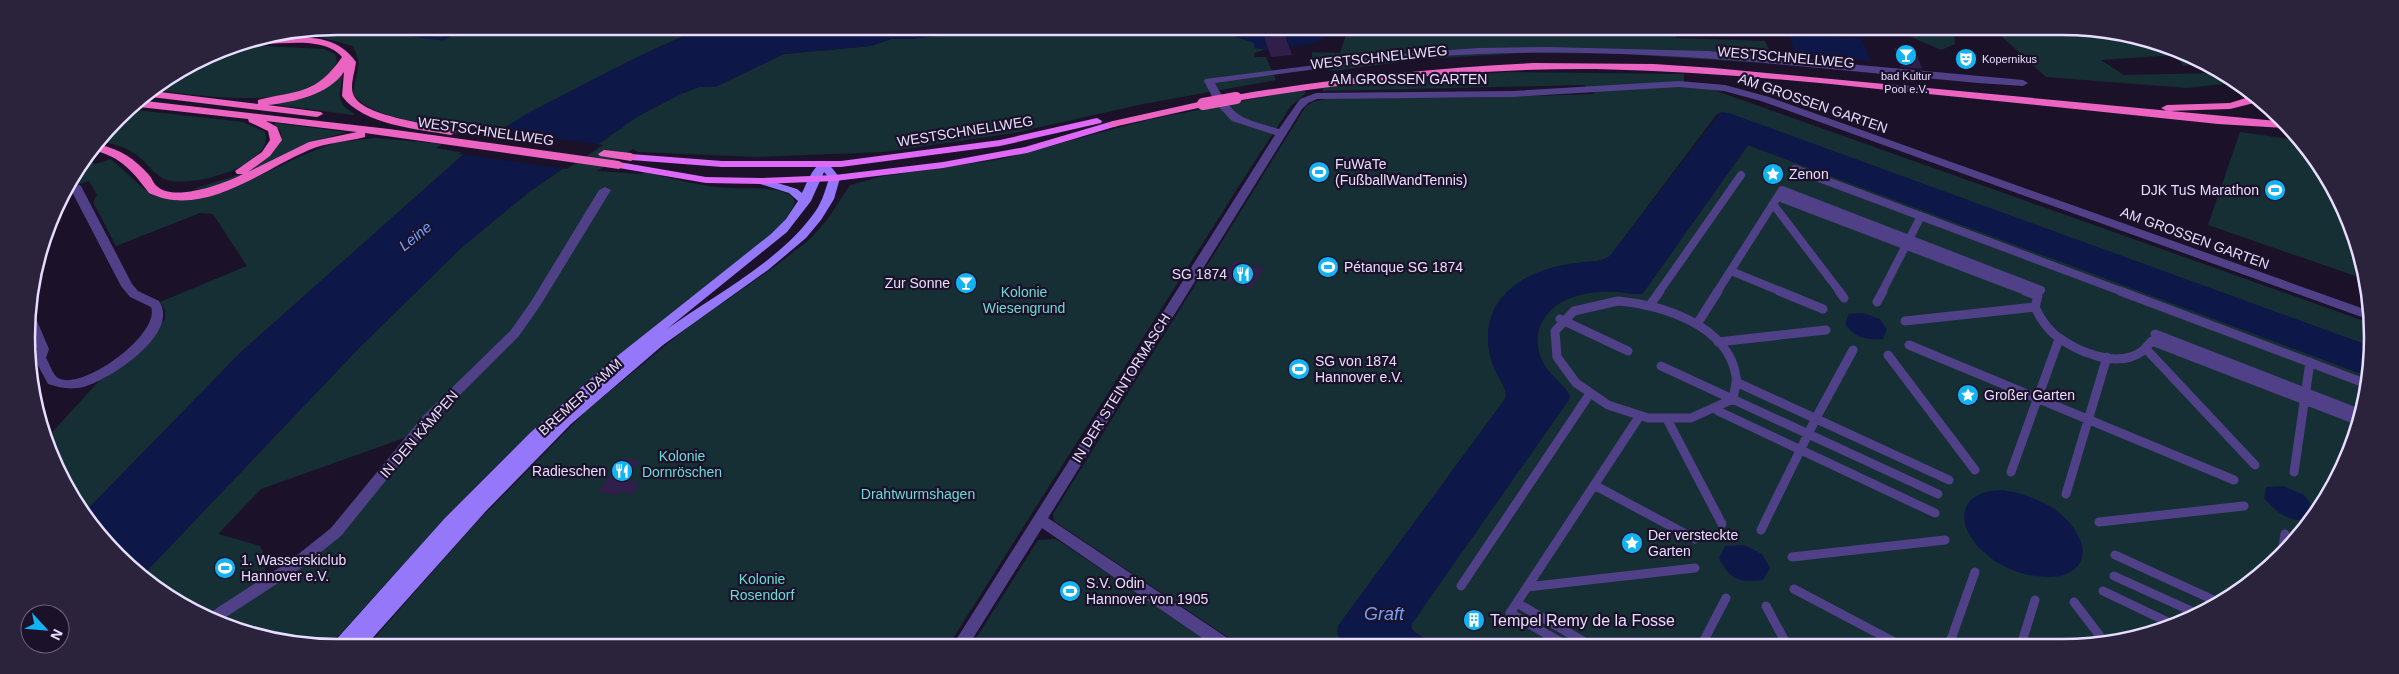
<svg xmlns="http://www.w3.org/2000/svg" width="2399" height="674" viewBox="0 0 2399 674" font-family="Arial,sans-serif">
  <rect width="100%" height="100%" fill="#1b122a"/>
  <path fill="#152f34" d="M337,26L415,27L450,32L458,27H705C635,55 571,92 505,127C494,133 479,121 465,129C434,124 372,120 353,94L359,62L353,46L316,36H288Z
    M1010,28L1215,29L1254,43V48L1267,49L1254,53L1255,57H1266L1276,80L1143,104L1014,133L884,152L758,157L638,152L633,149L597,171L642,174L644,172C673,178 701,187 731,188C747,189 788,185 795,201C790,217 779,227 767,238C684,303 599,368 522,441C455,504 395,574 333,642H277L216,619L309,560L407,437L261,489L218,534L260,546L265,556V580L219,607L202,614L181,606L144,574L358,349L462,247L529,192L640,115L681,94L699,87H715L784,54L871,46L891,39H909Z
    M1393,30L1674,31L1676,38L1765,41L1776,64L1623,54L1527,53L1424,59L1332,71L1312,61V52L1340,53L1347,32Z
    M1905,31L1954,32L1955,44L1941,50L1909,36Z
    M1997,32H2122L2197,63L2184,66L2175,55L2101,60L2124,75L2214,73V70L2232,77L2224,84L2187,88L2046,77Z
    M243,45L324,49L335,54L337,61C317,116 198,95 154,90L218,50Z
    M1507,72L1684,74V86L1711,89L2367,322V345L1726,113L1717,114L1610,256C1600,263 1588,261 1577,263C1547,267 1514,278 1497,305C1484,327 1486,352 1497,374C1501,382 1508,390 1505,399L1341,622L1338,626L1341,644H1238L1054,521L1053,514L1306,106L1313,102L1330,98H1468L1595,94L1584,85L1323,91V87Z
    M342,74C342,93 332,101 355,114L353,115L272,104Z
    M1303,89L1306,93L1291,106L1251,167L950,643L371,642L474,525L586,411L688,327L773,268L810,239L827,220L850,185L883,176L1002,159L1147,120Z
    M127,109L243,122L265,132C275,166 192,188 167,180C155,176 148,164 138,156C128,148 115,144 103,142Z
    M276,123L346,132C336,136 324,137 314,142C280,157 228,190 193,189L241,174L281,137V132L274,124Z
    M2240,132L2296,140L2320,164L2367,280L2208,225Z
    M375,138L442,144L436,148L465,153L241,352L84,513L47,438L99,381L124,364L165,319V310L160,302L247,266L213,214L200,213L116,246L93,202L97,195L89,181L66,189L88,161L96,164L111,159L145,190L155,196L177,199L225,192L301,156L333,143Z
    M1748,145L2367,376V397L2341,475L2282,557L2199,616L2102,645L1433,644L1413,631L1410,627L1412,623L1570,398C1570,390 1550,375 1545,366C1537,352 1534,336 1542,322C1554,298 1585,291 1609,291C1620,291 1633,296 1643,293Z
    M1056,539L1213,644L973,643L1038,540Z"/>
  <path fill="#0e1848" d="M705,27L1010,28L909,39H891L871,46L784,54L715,87H699L681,94L640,115L529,192L462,247L358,349L144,574L91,526L84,513L241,352L465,153L528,113L635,58Z
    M1215,29H1262L1268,50L1254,48V43Z
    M1283,29L1393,30C1375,31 1328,29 1316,43L1289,47Z
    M1789,32L1862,39L1870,61L1795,54Z
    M1721,112L1729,113L2367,345V376L1748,145L1643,293C1635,296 1625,292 1616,292C1590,290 1555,296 1542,322C1534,336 1537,352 1545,366C1550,375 1570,390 1570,398L1411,625L1413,631L1433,644H1341L1337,631L1341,622L1505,399C1508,390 1502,382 1497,374C1486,352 1484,326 1497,304C1514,278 1547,266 1577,263C1588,261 1600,263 1610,256Z
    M1863,313L1880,319L1887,329L1883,339C1866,340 1855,338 1845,324L1849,314Z
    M2283,486L2304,495L2315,509L2308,520C2288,522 2277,513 2264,498L2266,487Z
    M2003,490C2034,495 2069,510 2081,542C2084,551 2083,560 2077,567C2070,574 2058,577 2049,577C2026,577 2003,569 1986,554C1954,527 1955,491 2003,490Z
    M1744,545L1762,554L1770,568L1763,580C1739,583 1730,580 1719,558L1725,546Z"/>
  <path fill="#1b122a" d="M496,130L603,145L567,169L459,154Z"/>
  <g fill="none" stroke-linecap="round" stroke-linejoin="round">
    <path stroke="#0e1848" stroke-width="3" d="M347,26L442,39L468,27"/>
    <path fill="#0e1848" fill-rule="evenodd" d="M1304,29L1303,33L1300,34L1247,36L1242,33L1247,30Z"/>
  </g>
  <path fill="#301f4a" d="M1285,36L1292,55L1271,57L1264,37Z
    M1894,48L1915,49L1922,69L1901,67Z
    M1234,260L1264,268L1252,288L1222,280Z
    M966,275L979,281L965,292L952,285Z
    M621,458L640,461L626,481L640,483L633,494L618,492L616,495L598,492Z
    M1463 620a11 11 0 1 1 22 0a11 11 0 1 1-22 0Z"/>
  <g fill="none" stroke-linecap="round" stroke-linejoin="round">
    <path stroke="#504087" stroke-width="8" d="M1795,169L2123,292
      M1778,197L2028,292
      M1773,204L1840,292
      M1731,271L1782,292
      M1659,292L1741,175
      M1717,292L1782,190L2041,290
      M1882,292L1921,216"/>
    <path stroke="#504087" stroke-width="9" d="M1779,291L1823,309
      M1839,291L1844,298
      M2025,291L2038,296L2035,307C2040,318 2046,327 2055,335C2076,351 2116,369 2141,352C2145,349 2149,344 2152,341L2359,421
      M2120,291L2367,384
      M1618,301C1662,305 1728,325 1736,376C1737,384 1734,392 1733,399L1691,418H1648L1608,405L1576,383L1557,357L1555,331L1574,311Z
      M1877,302L1883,291
      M1650,305L1660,291
      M1560,319L1628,351
      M1905,321L2035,307
      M1697,324L1718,291
      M2155,334L2361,414
      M1718,342L1826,330
      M1909,345L2234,480
      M2147,350L2255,465
      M1888,355L1975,470
      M1661,366L1938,494
      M1736,382L1949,480
      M1718,411L1935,513
      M1668,421L1722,524
      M2011,472L2059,339
      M2294,472L2310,362
      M1594,485L1695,539
      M2066,494L2107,357
      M2099,522L2244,506
      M1761,530L1816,418L1853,350
      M2115,555L2218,602
      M1792,557L1945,540
      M2281,558L2285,534
      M2114,576L2200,615
      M1461,586L1589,395
      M1527,587L1695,568
      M1794,589L1900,645
      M2103,591L2172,624
      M2074,602L2106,644
      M1517,603L1588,644
      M1766,606L1787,645
      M1564,644L1510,613L1639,417
      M1702,644L1726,598
      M1949,645L1975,572
      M2021,645L2035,600"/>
    <path fill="#504087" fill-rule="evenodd" d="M1548,47L1708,51L2023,80L2028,83L2023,86L1978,83C1810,68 1649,47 1479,54C1391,57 1303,71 1215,83C1234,119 1242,118 1279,129L1300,99L1316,93L1513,91L1679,81L1725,85L1769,97L2367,310V319L1761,101L1724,91L1679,87L1513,97L1317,99L1308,103L1302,109L1048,518L1229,639L1232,644H1211L1042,528L970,643H954L1275,135L1232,121L1216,104L1204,81L1205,79L1411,53L1478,48Z
      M75,183L81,186L132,284L138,291L159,301C181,333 110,380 83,387C70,390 61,388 48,384L34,358L37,349L28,329L29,310L34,314L49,349L46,358C50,364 52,374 58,378C82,392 161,334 151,307L130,297L121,286L69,186Z
      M605,187L611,190L540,306L519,336L434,421L341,536L301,568L220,621L206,615L291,560L331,528L424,415L511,330L532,300L599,190Z"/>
    <path fill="#9478f9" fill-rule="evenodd" d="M824,162L828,163L840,178L834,199L821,220L806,238L768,270L663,345L571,424L486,511L369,642H334L445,518L530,433L611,361L771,234L786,219L798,201L789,193L757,183L756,181L757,179L761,178L797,189L802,193C807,183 813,165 824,162ZM824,172L829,178C825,192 821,205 812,216C778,262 713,296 667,329L787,232L811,201Z"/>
    <path fill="#de69f8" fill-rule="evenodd" d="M1097,118L1102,121L1101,123L1000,146L841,167H722L631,160L626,157L631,154L722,161H841L1000,140Z
      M1113,121L1117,122V126L1027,153L943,168L835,181L761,184L706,183L619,168L614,165L619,162L706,177L761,178L835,175L943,162L1025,147Z"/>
    <path fill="#eb64c2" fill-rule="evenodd" d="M281,37C311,37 338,36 356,62C355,72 349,87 354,96C364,117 433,124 455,130L457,132L451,135C418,129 363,125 342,96L344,72C328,95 294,102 268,105L321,112L323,114L317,117L143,96L152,91L258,104V100C298,90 316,95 342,57C325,37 287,44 263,44L258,42Z
      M1534,63L1654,64L1714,68L2277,121L2284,128L2218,124C2105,112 1991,100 1878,89C1784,79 1690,71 1596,69C1475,68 1355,81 1236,101L1230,98L1236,95C1335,78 1434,68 1534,63Z
      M2252,96L2258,102L2230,109L2167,111L2161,108L2167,105L2230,103Z
      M137,100L389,129L619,161L625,165L619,169L365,133V137C346,142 328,142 309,150C262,170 203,219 149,193C134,173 121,157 96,151L100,145C120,149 135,159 149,175C152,178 154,185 158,187C175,202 226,183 243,174H237L235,171L262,152L270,140L268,131L249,122L248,119L130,106ZM266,121L357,132L309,142L248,172L270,156L282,140L277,127Z
      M1203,101L1209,104L1207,106L1113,127L1107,124L1113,121Z
      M604,150L631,153L637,157L631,161L600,156L598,154Z"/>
    <path stroke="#eb64c2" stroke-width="12" d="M1203,104L1236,98"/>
  </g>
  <defs>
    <g id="bar-disc" transform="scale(1.125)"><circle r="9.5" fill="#12b3f5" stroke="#1b122a"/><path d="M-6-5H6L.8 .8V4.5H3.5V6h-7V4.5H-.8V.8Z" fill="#fff"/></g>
    <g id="theatre-disc" transform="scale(1.125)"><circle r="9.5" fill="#12b3f5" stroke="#1b122a"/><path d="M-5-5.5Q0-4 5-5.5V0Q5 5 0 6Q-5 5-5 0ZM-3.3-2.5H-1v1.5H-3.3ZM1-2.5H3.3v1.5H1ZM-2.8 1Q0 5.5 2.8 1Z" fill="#fff"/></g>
    <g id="stadium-disc" transform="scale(1.125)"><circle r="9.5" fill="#12b3f5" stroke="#1b122a"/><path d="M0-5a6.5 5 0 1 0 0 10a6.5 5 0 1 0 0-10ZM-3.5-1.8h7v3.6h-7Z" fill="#fff"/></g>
    <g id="sight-disc" transform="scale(1.125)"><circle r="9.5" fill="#12b3f5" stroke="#1b122a"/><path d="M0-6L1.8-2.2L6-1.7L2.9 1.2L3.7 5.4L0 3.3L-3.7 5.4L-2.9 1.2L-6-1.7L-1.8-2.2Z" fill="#fff"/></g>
    <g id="restaurant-disc" transform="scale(1.125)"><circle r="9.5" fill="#12b3f5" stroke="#1b122a"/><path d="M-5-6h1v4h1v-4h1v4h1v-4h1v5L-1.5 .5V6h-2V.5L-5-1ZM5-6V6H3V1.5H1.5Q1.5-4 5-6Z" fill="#fff"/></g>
    <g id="building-disc" transform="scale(1.125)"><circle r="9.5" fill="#12b3f5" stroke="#1b122a"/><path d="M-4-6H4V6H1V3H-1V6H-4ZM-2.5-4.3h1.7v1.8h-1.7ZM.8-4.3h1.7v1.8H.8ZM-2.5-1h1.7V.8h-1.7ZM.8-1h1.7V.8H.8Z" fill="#fff"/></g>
  </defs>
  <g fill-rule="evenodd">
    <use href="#bar-disc" x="1906" y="55"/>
    <use href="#theatre-disc" x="1966" y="59"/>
    <use href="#stadium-disc" x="1319" y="172"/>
    <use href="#sight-disc" x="1773" y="174"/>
    <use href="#stadium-disc" x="2275" y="190"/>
    <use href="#stadium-disc" x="1328" y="267"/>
    <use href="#restaurant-disc" x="1243" y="274"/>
    <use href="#bar-disc" x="966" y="283"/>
    <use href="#stadium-disc" x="1299" y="369"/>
    <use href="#sight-disc" x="1968" y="395"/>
    <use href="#restaurant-disc" x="622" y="471"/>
    <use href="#sight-disc" x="1632" y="543"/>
    <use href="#stadium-disc" x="225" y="568"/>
    <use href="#stadium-disc" x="1070" y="591"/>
    <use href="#building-disc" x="1474" y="620"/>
  </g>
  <g text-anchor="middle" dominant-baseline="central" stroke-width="4.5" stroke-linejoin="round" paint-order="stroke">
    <g font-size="11" fill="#e7ddfe" stroke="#1b122a" text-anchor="start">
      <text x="1982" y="59">Kopernikus</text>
      <text x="1906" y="76" text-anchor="middle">bad Kultur<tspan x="1906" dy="13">Pool e.V.</tspan></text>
    </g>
    <g font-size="14" fill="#e7ddfe" stroke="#1b122a">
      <text transform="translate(1379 57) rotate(-6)">WESTSCHNELLWEG</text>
      <text transform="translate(1786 57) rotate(5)">WESTSCHNELLWEG</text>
      <text x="1409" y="79">AM GROSSEN GARTEN</text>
      <text transform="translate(1813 103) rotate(19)">AM GROSSEN GARTEN</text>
      <text transform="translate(486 131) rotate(8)">WESTSCHNELLWEG</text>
      <text transform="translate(965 131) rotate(-9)">WESTSCHNELLWEG</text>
      <text transform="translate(2195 238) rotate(20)">AM GROSSEN GARTEN</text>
      <text transform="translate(1121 388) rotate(-58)">IN DER STEINTORMASCH</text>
      <text transform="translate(580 397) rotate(-42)">BREMER DAMM</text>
      <text transform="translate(419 434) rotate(-49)">IN DEN KÄMPEN</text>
    </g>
    <g font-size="14" fill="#e7ddfe" stroke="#1b122a" text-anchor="start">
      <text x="1335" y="164">FuWaTe<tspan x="1335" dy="16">(FußballWandTennis)</tspan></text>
      <text x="1789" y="174">Zenon</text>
      <text x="2259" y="190" text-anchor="end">DJK TuS Marathon</text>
      <text x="1344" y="267">Pétanque SG 1874</text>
      <text x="1227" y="274" text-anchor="end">SG 1874</text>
      <text x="950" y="283" text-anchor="end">Zur Sonne</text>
      <text x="1315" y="361">SG von 1874<tspan x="1315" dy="16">Hannover e.V.</tspan></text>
      <text x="1984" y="395">Großer Garten</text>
      <text x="606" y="471" text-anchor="end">Radieschen</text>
      <text x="1648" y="535">Der versteckte<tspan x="1648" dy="16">Garten</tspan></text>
      <text x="241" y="560">1. Wasserskiclub<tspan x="241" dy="16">Hannover e.V.</tspan></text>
      <text x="1086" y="583">S.V. Odin<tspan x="1086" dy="16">Hannover von 1905</tspan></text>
    </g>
    <g font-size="14" fill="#6bdcd5" stroke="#1b122a">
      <text x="1024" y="292">Kolonie<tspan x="1024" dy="16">Wiesengrund</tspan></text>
      <text x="682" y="456">Kolonie<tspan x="682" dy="16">Dornröschen</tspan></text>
      <text x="918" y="494">Drahtwurmshagen</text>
      <text x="762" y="579">Kolonie<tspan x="762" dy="16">Rosendorf</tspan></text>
    </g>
    <g font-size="15" font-style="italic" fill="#70a0f9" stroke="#1b122a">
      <text transform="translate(415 236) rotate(-39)">Leine</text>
    </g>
    <g font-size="16" fill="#e7ddfe" stroke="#1b122a" text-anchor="start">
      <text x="1490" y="620">Tempel Remy de la Fosse</text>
    </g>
    <g font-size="18" font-style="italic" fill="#70a0f9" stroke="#1b122a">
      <text x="1384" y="614">Graft</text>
    </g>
  </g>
  <path d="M0 0H2399V674H0ZM337 35H2062A302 302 0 0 1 2364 337V337A302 302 0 0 1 2062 639H337A302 302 0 0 1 35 337V337A302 302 0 0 1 337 35Z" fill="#2b223b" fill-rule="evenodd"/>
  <path fill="none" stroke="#e7ddfe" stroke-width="2.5" d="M337 35H2062A302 302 0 0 1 2364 337V337A302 302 0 0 1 2062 639H337A302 302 0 0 1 35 337V337A302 302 0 0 1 337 35Z"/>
  <g transform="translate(45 629) rotate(116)"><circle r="24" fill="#1b122a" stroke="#6d637f"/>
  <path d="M0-4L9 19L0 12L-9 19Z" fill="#12b3f5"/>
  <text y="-8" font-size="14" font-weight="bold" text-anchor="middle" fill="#e7ddfe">N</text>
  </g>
</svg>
